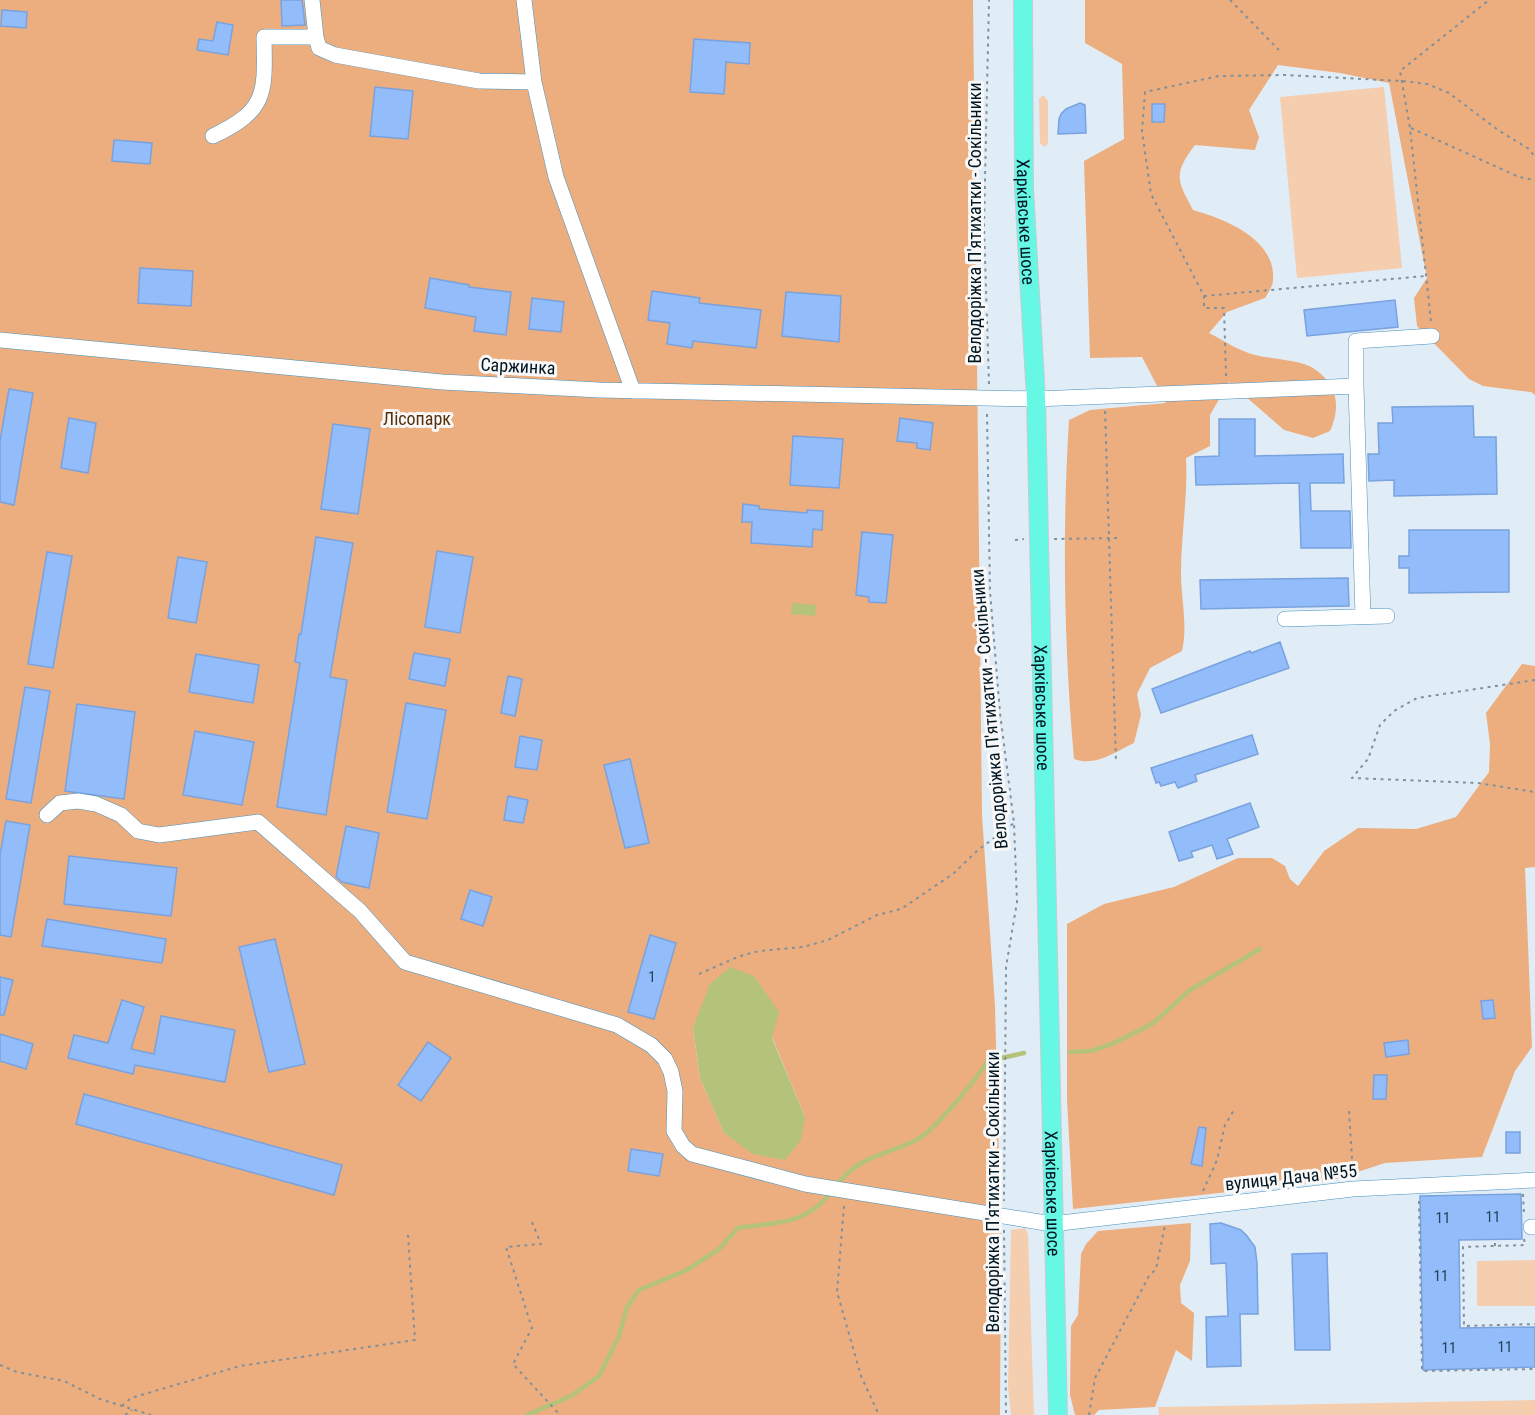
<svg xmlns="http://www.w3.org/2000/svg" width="1535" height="1415" viewBox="0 0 1535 1415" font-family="'Roboto Condensed',sans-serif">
  <rect width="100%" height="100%" fill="#e0edf7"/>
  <path fill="#f5cdaf" d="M1384,87L1402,268L1297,278L1280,97Z
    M1043,95L1048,101V144L1044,147L1040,143L1039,99Z
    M1025,1228L1028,1234L1034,1415H1011L1008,1387L1011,1230Z
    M1535,1260V1306H1477V1261Z
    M1535,1400V1415H1159L1158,1407Z"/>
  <path fill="#ecae7e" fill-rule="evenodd" d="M0,0H973L982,815L995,1006L1001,1237L1000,1415H0ZM693,1028L772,1037L805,1117L724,1133L700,1078Z
    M1085,0H1535V395L1531,392L1483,386L1469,379L1417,326L1414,298L1427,278L1389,83L1340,73L1278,65L1249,110L1259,137L1255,150L1195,145C1173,174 1177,180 1193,210C1225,219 1276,239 1273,280C1273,286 1268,293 1265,298L1227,312L1209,333C1223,340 1239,351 1255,355C1270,359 1301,360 1313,368C1338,384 1341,407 1330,431L1313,438L1284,430L1229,382L1210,415V446L1186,458C1188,497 1181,535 1181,573C1181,600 1188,625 1182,651L1150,668L1137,694L1141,715L1134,743C1115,752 1095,767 1074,759C1064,646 1062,533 1069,420L1090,410L1166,403L1142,357L1090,358L1084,161L1124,139L1122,64L1085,43Z
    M1522,664L1535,666V867L1525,868L1532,1047L1515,1071L1482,1157L1385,1163L1330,1181L1073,1209L1067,1100V924L1104,904L1174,887L1238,858H1272L1285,866L1290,879L1298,886L1324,851L1358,828L1416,829L1456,817L1489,772L1490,744L1486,713Z
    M1191,1223L1190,1261L1180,1285L1181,1303L1194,1313L1192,1361L1176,1350L1155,1407L1099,1410L1094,1415H1075L1070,1395L1071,1326L1078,1315L1081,1254L1086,1244L1098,1231Z"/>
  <path fill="#b4c27a" d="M792,603L816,605L815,616L791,614Z
    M730,967L754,976L779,1012L772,1038L805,1117L801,1140L785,1160L753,1154L724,1133L700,1078L693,1028L710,984Z"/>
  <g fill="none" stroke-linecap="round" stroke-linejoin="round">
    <path stroke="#b4c27a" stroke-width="4.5" d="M1070,1052L1090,1051L1112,1044L1152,1024L1190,990L1260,949
      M837,1185C858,1156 887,1155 916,1140C935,1131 975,1080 988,1061L1024,1053
      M527,1415L571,1396L599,1376L619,1336L627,1307L639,1290L687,1270L719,1249L738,1228C776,1222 806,1226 832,1191"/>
  </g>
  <path fill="#92bcfa" stroke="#79a2de" stroke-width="1.5" d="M281,0H302L305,25L282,26Z
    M2,10L27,12L26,28L1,26Z
    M217,22L233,25L228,55L197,50L199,39L213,41Z
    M694,39L750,43L749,64L726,62L724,94L690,92Z
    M375,87L413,91L408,139L370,136Z
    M1080,103L1085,105L1086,133L1058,134L1059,119L1061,114L1066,109Z
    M1152,104H1165L1164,122H1152Z
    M114,140L152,143L150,164L112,161Z
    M140,268L193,271L191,306L138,303Z
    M430,278L469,285V287L511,292L506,335L474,331L476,317L425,308Z
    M652,291L700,298L699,303L761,310L756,348L693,341L692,348L667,344L670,323L648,320Z
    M786,292L841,296L839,342L782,336Z
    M532,298L564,302L561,332L529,329Z
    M1395,300L1398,327L1307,336L1304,310Z
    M9,389L33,393L14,505L0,502V441Z
    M1473,406L1474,437H1496L1497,494L1394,496V480L1369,481L1368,454H1379L1378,423H1393L1392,407Z
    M69,418L96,423L88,473L61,468Z
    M900,418L933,423L930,450L917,448V443L897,441Z
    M1219,419H1255V456L1343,454L1344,483H1310L1311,511H1350L1351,548H1301L1299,483L1196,485L1195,457L1219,456Z
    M333,424L370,429L358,514L321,509Z
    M793,436L843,439L839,488L790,485Z
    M743,504L759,506V509L807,513V510L823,511L822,530L813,529L812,547L751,543L752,522H742Z
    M1409,530H1509V592L1409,593V568H1399V556H1409Z
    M862,532L893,535L886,603L869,602V597L856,595Z
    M316,537L353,543L330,677L347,680L326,815L277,807L300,663L295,662L299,634H301Z
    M437,551L473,557L460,633L425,627Z
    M47,552L72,556L53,668L28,664Z
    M178,557L207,562L196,623L168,618Z
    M1348,578L1349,606L1201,609L1200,580Z
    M1280,642L1289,668L1161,713L1152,689L1250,651L1251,653Z
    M414,653L450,659L445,686L409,679Z
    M196,654L259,665L253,703L189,692Z
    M508,676L522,679L515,716L501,713Z
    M25,687L50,691L31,803L6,799Z
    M406,703L446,710L427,819L387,812Z
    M77,704L135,712L124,799L65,791Z
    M195,731L254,742L242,805L183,795Z
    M1252,735L1258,754L1195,775L1197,781L1178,788L1175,782L1161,786L1159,782L1156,783L1151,768Z
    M520,736L542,740L537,770L515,767Z
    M630,759L649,843L625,848L604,765Z
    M508,796L528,800L523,823L504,820Z
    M1250,803L1259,827L1227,839L1233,854L1217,859L1212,845L1191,852L1193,857L1179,861L1169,832Z
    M6,821L30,825L11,937L0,935V855Z
    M346,826L379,833L369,888L342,882L336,877Z
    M69,856L177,868L171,916L64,904Z
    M470,890L492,897L483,926L461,919Z
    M47,919L166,939L162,963L42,946Z
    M650,935L676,943L654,1019L628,1012Z
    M275,939L305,1064L269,1072L239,947Z
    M0,977L13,980L4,1015H0Z
    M122,1000L144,1007L131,1049L154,1054L161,1016L235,1030L225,1082L135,1065L133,1074L68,1058L74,1035L108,1043Z
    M1493,1000L1495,1018L1483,1019L1481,1001Z
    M0,1034L33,1044L26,1069L0,1061Z
    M1408,1040L1409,1054L1386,1057L1384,1043Z
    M428,1042L451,1058L421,1101L398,1085Z
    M1374,1075H1387L1386,1099H1373Z
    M84,1094L342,1165L334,1195L76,1124Z
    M1199,1127L1206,1128L1202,1166L1191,1164Z
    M1506,1132H1520V1153H1506Z
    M631,1149L663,1154L659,1176L628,1171Z
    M1521,1194L1522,1239L1459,1240L1460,1328L1535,1327V1367L1423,1370L1420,1196Z
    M1221,1223L1241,1230L1247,1236L1255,1247L1257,1263L1258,1314H1240L1241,1366L1207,1367L1206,1317L1228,1316L1226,1263L1211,1264L1210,1224Z
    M1327,1253L1330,1350H1295L1292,1254Z"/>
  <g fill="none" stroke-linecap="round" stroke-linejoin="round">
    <g stroke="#4891bd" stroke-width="16">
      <path id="minor" d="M524,0L534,82L556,177L633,391
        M316,37L319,48L335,55L479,81L534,82
        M213,136C268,110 265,92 264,37H316L312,0
        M0,340L442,382L599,390L1036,399L1356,386V341L1432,336
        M1356,386L1363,616
        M1285,619L1387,616
        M47,815L60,803L78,801L96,804L121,815L138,831L159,835L258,822L360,911L405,962L617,1025L651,1045L665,1059L671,1072L675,1091L674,1131L683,1146L692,1154L805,1184L1052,1224L1353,1189L1535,1180
        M1531,1227H1535"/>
    </g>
    <g stroke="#c7cccf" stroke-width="20">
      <g id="major">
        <path id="s1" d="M1023,0L1024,189L1036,399L1058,1415"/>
      </g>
    </g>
    <path stroke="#80909c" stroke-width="2" stroke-dasharray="3 4.5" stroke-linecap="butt" d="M1230,0L1279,50
      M1411,128L1519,177L1535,180
      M1204,296L1425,276
      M1431,321L1410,128L1400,71L1489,0
      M1226,376L1224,308H1204V296L1151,194L1142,131L1145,92L1219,76L1285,75L1402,81L1427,84L1449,93L1498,130L1529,149L1535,157
      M989,384L984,225L989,0
      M1105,411L1116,762
      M987,414L990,591L1000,713L1014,823L1017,902L1006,967L1004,1201
      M1054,539L1121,538
      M1015,540L1024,539
      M1535,680L1417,698L1394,711L1380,725L1368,759L1352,778L1478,783L1535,792
      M699,974L740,956L759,951L803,947L828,940L877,915L901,909L953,874L978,850L1014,823
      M1349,1111L1353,1174
      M1203,1191L1217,1160L1225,1125L1234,1110
      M1523,1194L1524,1215
      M1419,1201L1422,1371L1535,1369
      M844,1206L837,1292L861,1376L879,1415
      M532,1222L541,1244L506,1247L532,1328L513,1364L560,1415
      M1004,1230L1006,1415
      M1524,1239L1525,1245L1463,1247L1464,1326L1535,1324
      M1495,1246V1240
      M0,1365L17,1372L64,1381L100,1399L151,1415
      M122,1406L131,1398L240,1366L415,1340L408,1235
      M125,1415L132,1410
      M1089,1415L1095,1378L1149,1276L1156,1269L1165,1225"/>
    <use href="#minor" stroke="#fff" stroke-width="15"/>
    <use href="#major" stroke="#66f8e4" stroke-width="18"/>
  </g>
  <g text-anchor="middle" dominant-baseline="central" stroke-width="6" stroke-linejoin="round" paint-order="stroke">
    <g font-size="15" fill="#254059">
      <text x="652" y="977">1</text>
      <text x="1493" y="1217">11</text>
      <text x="1443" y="1218">11</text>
      <text x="1441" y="1276">11</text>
      <text x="1505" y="1347">11</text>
      <text x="1449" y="1348">11</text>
    </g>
    <g font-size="18" fill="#011623" stroke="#f8f8f8">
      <text stroke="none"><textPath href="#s1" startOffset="222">Харківське шосе</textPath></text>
      <text transform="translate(974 223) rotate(-90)">Велодоріжка П'ятихатки - Сокільники</text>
      <text transform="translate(518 366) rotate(3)">Саржинка</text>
      <text stroke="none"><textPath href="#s1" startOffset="708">Харківське шосе</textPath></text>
      <text transform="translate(989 709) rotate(-95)">Велодоріжка П'ятихатки - Сокільники</text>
      <text transform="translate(1291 1177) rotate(-6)">вулиця Дача №55</text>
      <text transform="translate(992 1192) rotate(-90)">Велодоріжка П'ятихатки - Сокільники</text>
      <text stroke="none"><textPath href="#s1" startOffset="1194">Харківське шосе</textPath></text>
    </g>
    <g font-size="18" fill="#58300b" stroke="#f8f8f8">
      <text x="417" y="418">Лісопарк</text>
    </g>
  </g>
</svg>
